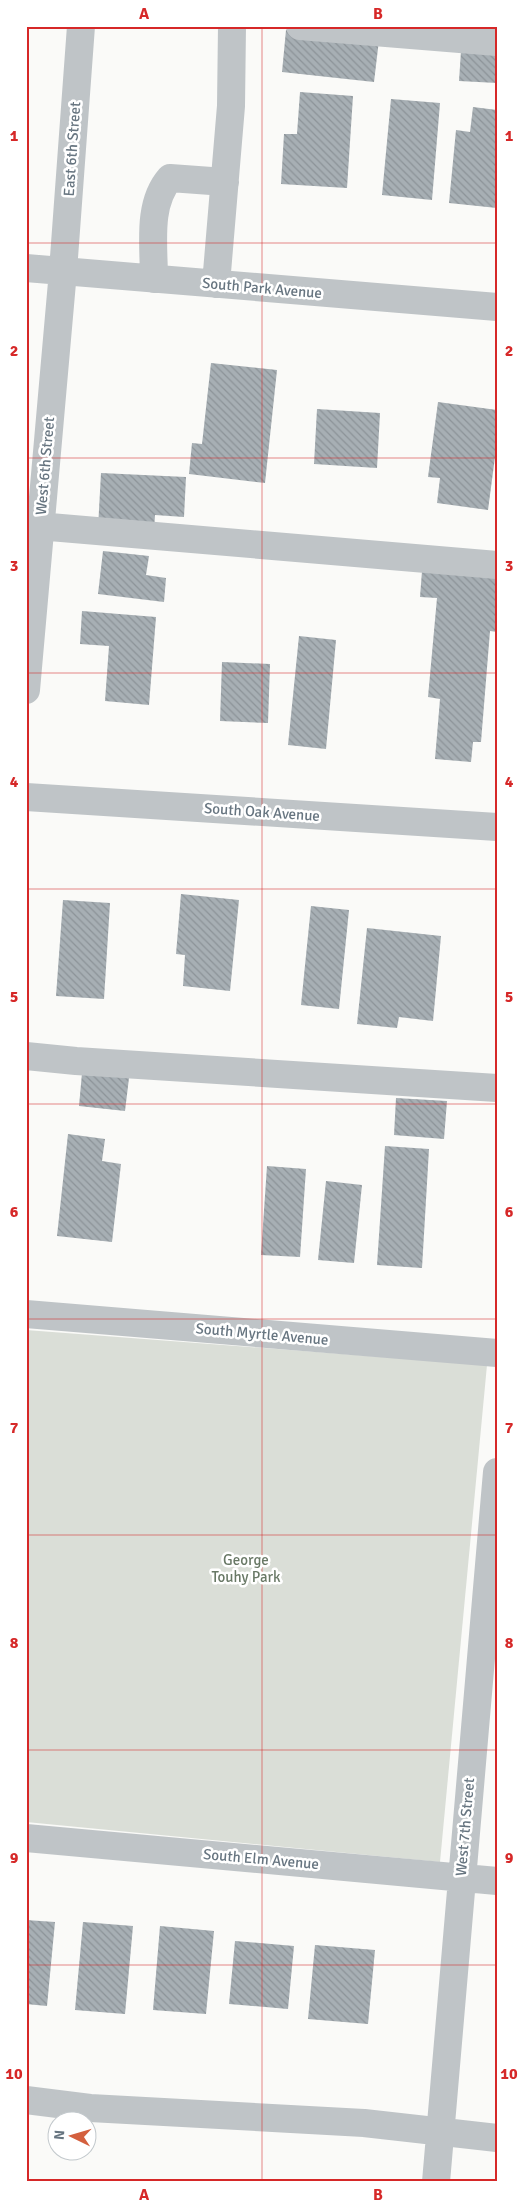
<svg xmlns="http://www.w3.org/2000/svg" width="523" height="2208" viewBox="0 0 523 2208" font-family="Signika,sans-serif">
  <defs>
    <pattern id="building-back-hatch" width="6" height="6" patternUnits="userSpaceOnUse" patternTransform="scale(1.25)"><rect width="6" height="6" fill="#a7afb4"/><path d="M-1 5l2 2M0 0l6 6M5-1l2 2" fill="none" stroke="#8c9398"/></pattern>
  </defs>
  <rect width="100%" height="100%" fill="#fafaf8"/>
  <path fill="#daded7" d="M26,1330L487,1365L440,1862L26,1822Z"/>
  <path fill="url(#building-back-hatch)" d="M286,30L379,40L374,82L282,72Z
    M461,51L497,53V83L459,81Z
    M300,92L353,96L347,188L281,184L284,134H297Z
    M391,99L440,103L432,200L382,195Z
    M473,107L497,110V208L449,203L456,130L470,132Z
    M211,363L277,370L265,483L189,474L192,443L202,444Z
    M438,402L497,410V442L488,510L437,503L440,478L428,477Z
    M317,409L380,413L377,468L314,464Z
    M101,473L186,477L184,517L155,515L154,531L98,528Z
    M103,551L149,556L146,575L166,578L164,602L98,594Z
    M422,571L497,577V632L490,631L481,742H473L471,762L435,759L440,699L428,697L437,598L420,597Z
    M82,611L156,617L149,705L105,701L109,646L80,644Z
    M299,636L336,640L326,749L288,745Z
    M222,662L270,664L268,723L220,721Z
    M181,894L239,900L230,991L183,986L185,955L176,954Z
    M63,900L110,903L104,999L56,996Z
    M311,906L349,910L339,1009L301,1005Z
    M367,928L441,936L433,1021L399,1017L397,1028L357,1024Z
    M82,1073L129,1078L125,1111L79,1106Z
    M396,1098L447,1101L444,1139L394,1135Z
    M68,1134L105,1139L102,1161L121,1164L112,1242L57,1236Z
    M385,1146L429,1149L422,1268L377,1265Z
    M267,1166L306,1169L300,1257L261,1255Z
    M326,1181L362,1185L354,1263L318,1260Z
    M26,1920L55,1922L47,2006L26,2004Z
    M83,1922L133,1926L125,2014L75,2010Z
    M160,1926L214,1931L206,2014L153,2010Z
    M235,1941L294,1946L288,2009L229,2004Z
    M315,1945L375,1950L368,2024L308,2019Z"/>
  <g fill="none" stroke-linecap="round" stroke-linejoin="round">
    <path stroke="#bfc4c7" stroke-width="28" d="M300,26L497,42
      M26,268L497,307
      M154,279C154,246 147,204 170,178L225,182
      M216,284L231,106L232,26
      M26,525L497,565
      M26,690L63,271L81,26
      M26,797L497,827
      M26,1056L76,1061L497,1088
      M26,1314L497,1353
      M26,1838L497,1881
      M26,2100L90,2108L364,2123L497,2138
      M436,2182L497,1472"/>
  </g>
  <path fill="none" stroke="#d62828" stroke-width="1" stroke-opacity="0.55" d="M262,26V2182M26,243H497M26,458H497M26,673H497M26,889H497M26,1104H497M26,1319H497M26,1535H497M26,1750H497M26,1965H497"/>
  <g text-anchor="middle" dominant-baseline="central" stroke-width="5" stroke-linejoin="round" paint-order="stroke">
    <g font-size="15" fill="#677580" stroke="#fff">
      <text transform="translate(72 149) rotate(-86)">East 6th Street</text>
      <text transform="translate(262 288) rotate(5)">South Park Avenue</text>
      <text transform="translate(45 466) rotate(-85)">West 6th Street</text>
      <text transform="translate(262 812) rotate(4)">South Oak Avenue</text>
      <text transform="translate(262 1334) rotate(5)">South Myrtle Avenue</text>
      <text transform="translate(465 1827) rotate(-85)">West 7th Street</text>
      <text transform="translate(261 1859) rotate(5)">South Elm Avenue</text>
    </g>
    <g font-size="15" fill="#697966" stroke="#fff">
      <text x="246" y="1560">George<tspan x="246" dy="17">Touhy Park</tspan></text>
    </g>
  </g>
  <rect width="523" height="2208" fill="none" stroke="#ffffff" stroke-width="55"/>
  <g transform="translate(72 2136) rotate(275)"><circle r="24" fill="#ffffff" stroke="#c2c8cc"/>
  <path d="M0-4L9 19L0 12L-9 19Z" fill="#d4603e"/>
  <text y="-8" font-size="14" font-weight="bold" text-anchor="middle" fill="#677580">N</text>
  </g>
  <rect x="28" y="28" width="468" height="2152" fill="none" stroke="#d62828" stroke-width="2"/>
  <g font-size="16" text-anchor="middle" font-weight="bold" fill="#d62828">
    <text x="144" y="19">A</text>
    <text x="378" y="19">B</text>
    <text x="14" y="141">1</text>
    <text x="509" y="141">1</text>
    <text x="14" y="356">2</text>
    <text x="509" y="356">2</text>
    <text x="14" y="571">3</text>
    <text x="509" y="571">3</text>
    <text x="14" y="787">4</text>
    <text x="509" y="787">4</text>
    <text x="14" y="1002">5</text>
    <text x="509" y="1002">5</text>
    <text x="14" y="1217">6</text>
    <text x="509" y="1217">6</text>
    <text x="14" y="1433">7</text>
    <text x="509" y="1433">7</text>
    <text x="14" y="1648">8</text>
    <text x="509" y="1648">8</text>
    <text x="14" y="1863">9</text>
    <text x="509" y="1863">9</text>
    <text x="14" y="2079">10</text>
    <text x="509" y="2079">10</text>
    <text x="144" y="2200">A</text>
    <text x="378" y="2200">B</text>
  </g>
</svg>
